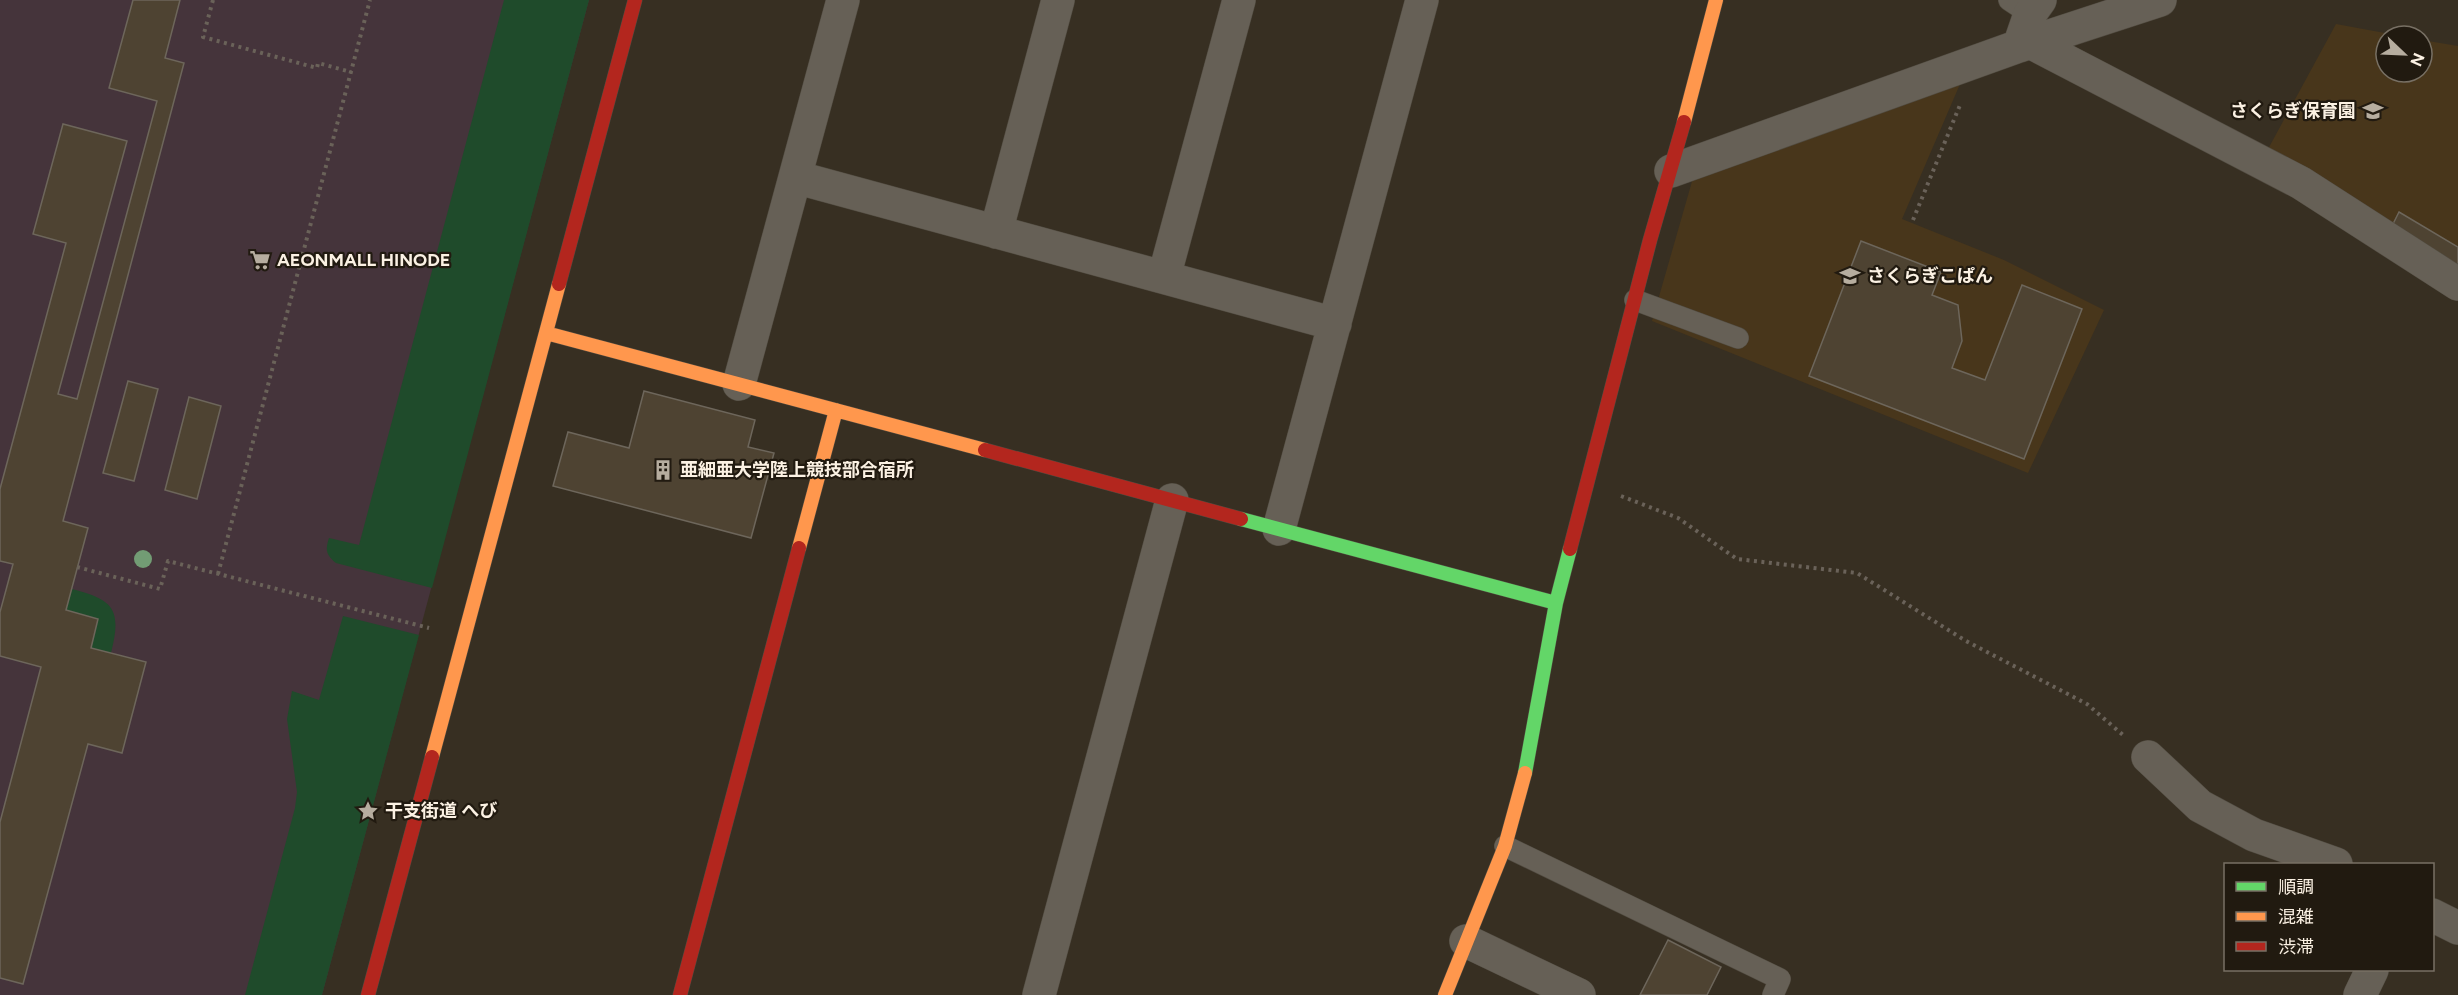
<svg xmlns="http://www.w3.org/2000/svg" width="2458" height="995" viewBox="0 0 2458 995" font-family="Figtree,'Noto Sans JP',sans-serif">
  <rect width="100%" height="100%" fill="#372f22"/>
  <path fill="#45343b" d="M0,0H589L322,995H0Z"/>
  <path fill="#48361b" d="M2336,24L2401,36H2386V72H2422V40L2458,46V267L2267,151Z
    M1960,84L1902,219L2004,260L2104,310L2028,473L1652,321L1693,178Z"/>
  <path fill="#1f4b2b" d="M504,0H589L432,588L336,563C326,555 325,550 329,538L359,545Z
    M72,589C114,600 122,609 111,653L91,648L98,619L66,610Z
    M343,616L419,635L322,995H245L295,808L297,792L287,719L292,691L319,700Z"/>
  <path fill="#4e4332" stroke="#6d665b" stroke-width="1.5" d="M133,0H180L165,58L184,63L63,521L88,528L66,610L98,619L91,648L146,662L122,753L88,744L23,984L0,978V822L41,667L0,656V612L13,564L0,561V489L66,243L33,234L63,124L127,141L58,394L77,399L157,101L109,88Z
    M2399,212L2458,247V267L2391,228Z
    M1861,241L1941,272L1932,295L1958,305L1962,341L1952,368L1985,380L2022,285L2082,309L2024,459L1809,376Z
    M128,381L158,389L134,481L103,473Z
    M644,391L755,420L748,447L774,453L751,538L553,486L568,432L629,448Z
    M189,397L221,406L197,499L165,490Z
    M1668,940L1721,967L1707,995H1640Z"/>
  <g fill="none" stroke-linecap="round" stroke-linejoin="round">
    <g stroke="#514b40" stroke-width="22">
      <path id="lane" d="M2009,0L2030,14
        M1635,300L1738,338
        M1505,846L1780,979L1773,995"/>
    </g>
    <g stroke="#514b40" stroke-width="34">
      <path id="street" d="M2030,42L2301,183L2458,284
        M2019,46L2030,14L2040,0
        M1671,171L2019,46L2160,0
        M795,177L1335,324
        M996,232L1058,0
        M1164,277L1239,0
        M739,384L843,0
        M1279,529L1422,0
        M2148,757L2200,806L2254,835L2336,864
        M2432,915L2458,928
        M1466,941L1579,995
        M1039,995L1172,500
        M2360,995L2372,970"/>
    </g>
    <g stroke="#514b40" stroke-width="15">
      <path id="fast" d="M1241,519L1556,603
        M1525,773L1556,603L1570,549"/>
    </g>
    <g stroke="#514b40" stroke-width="15">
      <path id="slow" d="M1684,122L1716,0
        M546,333L985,450
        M799,548L836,410
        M432,757L559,284
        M1445,995L1505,846L1525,773"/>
    </g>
    <g stroke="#514b40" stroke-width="15">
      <path id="jam" d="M559,284L635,0
        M985,450L1241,519
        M1570,549L1650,240L1684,122
        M368,995L432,757
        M680,995L799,548"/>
    </g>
    <path stroke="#6a6259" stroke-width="4" stroke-dasharray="3 4.5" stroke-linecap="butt" d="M213,0L203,37L317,68L318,63L351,72
      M1913,220L1960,105
      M1621,496L1678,518L1737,559L1857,573L1966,641L2087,704L2123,735
      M77,567L160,589L168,561L429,628
      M218,574L370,0"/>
    <use href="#lane" stroke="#666056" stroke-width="21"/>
    <use href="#street" stroke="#666056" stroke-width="33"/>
    <use href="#fast" stroke="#63d668" stroke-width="14"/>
    <use href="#slow" stroke="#ff974d" stroke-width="14"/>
    <use href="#jam" stroke="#b3261e" stroke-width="14"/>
  </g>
  <circle fill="#729c74" cx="143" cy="559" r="9"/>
  <defs>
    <g id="school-bare" transform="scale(1.62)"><path d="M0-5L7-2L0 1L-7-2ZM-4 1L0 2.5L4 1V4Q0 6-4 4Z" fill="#b6ad9f" stroke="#211a10" stroke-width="2.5" paint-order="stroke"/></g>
    <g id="supermarket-bare" transform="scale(1.62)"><path d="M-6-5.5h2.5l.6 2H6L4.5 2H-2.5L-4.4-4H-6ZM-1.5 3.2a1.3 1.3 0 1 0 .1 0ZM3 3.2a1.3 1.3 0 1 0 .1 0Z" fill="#b6ad9f" stroke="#211a10" stroke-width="2.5" paint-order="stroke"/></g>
    <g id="building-bare" transform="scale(1.62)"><path d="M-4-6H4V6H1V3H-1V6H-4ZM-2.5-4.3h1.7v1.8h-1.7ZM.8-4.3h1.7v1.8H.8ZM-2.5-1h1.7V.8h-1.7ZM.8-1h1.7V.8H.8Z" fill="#b6ad9f" stroke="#211a10" stroke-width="2.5" paint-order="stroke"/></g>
    <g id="sight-bare" transform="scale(1.62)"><path d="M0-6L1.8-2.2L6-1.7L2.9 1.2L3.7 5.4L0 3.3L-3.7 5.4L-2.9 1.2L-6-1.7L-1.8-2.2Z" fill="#b6ad9f" stroke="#211a10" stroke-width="2.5" paint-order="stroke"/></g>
  </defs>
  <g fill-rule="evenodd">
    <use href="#school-bare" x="2373" y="111"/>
    <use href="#supermarket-bare" x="260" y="260"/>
    <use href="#school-bare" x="1850" y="276"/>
    <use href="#building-bare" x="663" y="470"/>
    <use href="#sight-bare" x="368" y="811"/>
  </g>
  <g text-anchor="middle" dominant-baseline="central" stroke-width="4.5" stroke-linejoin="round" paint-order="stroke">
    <g font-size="18" font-weight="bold" fill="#fbf1e3" stroke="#211a10" text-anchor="start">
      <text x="2356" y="111" text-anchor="end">さくらぎ保育園</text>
      <text x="277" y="260">AEONMALL HINODE</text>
      <text x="1867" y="276">さくらぎこぱん</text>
      <text x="680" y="470">亜細亜大学陸上競技部合宿所</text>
      <text x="385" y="811">干支街道 へび</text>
    </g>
  </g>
  <rect x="2224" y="863" width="210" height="108" fill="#211a10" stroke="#787064" stroke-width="1.5"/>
  <rect x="2236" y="882" width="30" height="9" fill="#63d668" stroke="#787064" stroke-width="1.5"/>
  <text x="2278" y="893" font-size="18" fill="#fbf1e3">順調</text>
  <rect x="2236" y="912" width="30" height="9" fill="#ff974d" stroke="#787064" stroke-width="1.5"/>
  <text x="2278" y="923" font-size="18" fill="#fbf1e3">混雑</text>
  <rect x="2236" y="942" width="30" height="9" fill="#b3261e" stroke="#787064" stroke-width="1.5"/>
  <text x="2278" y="953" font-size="18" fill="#fbf1e3">渋滞</text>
  <g transform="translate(2404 54) rotate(113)"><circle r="28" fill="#211a10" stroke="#787064" stroke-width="1.5"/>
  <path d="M0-4.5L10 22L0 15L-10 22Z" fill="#b6ad9f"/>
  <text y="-9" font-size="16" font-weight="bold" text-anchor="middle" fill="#fbf1e3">N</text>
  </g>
</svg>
